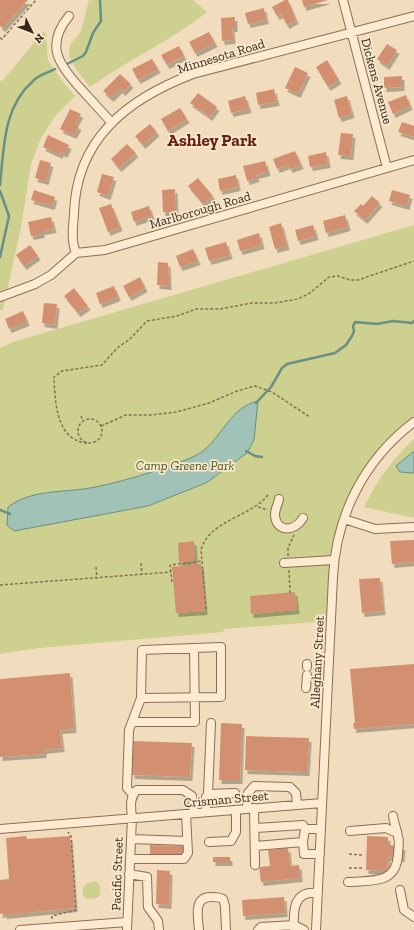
<svg xmlns="http://www.w3.org/2000/svg" width="414" height="930" viewBox="0 0 414 930" font-family="'Zilla Slab',serif">
  <defs>
    <filter id="shadow"><feDropShadow dx="2.5" dy="4" stdDeviation="0" flood-color="#0004"/></filter>
  </defs>
  <rect width="100%" height="100%" fill="#f1ddbd"/>
  <path fill="#ced090" d="M89,0H193L207,12C171,41 128,60 90,87L77,71L69,56L70,45L81,31Z
    M43,32L46,33L48,60L62,81L75,96L56,115L41,138L31,164L21,227L3,310H0V81L3,80Z
    M414,225V421L380,452L339,527L329,621L224,629L223,632L40,648L0,654V348L13,342Z
    M414,439V451L396,466L400,472L414,473V518L364,507C377,480 392,460 414,439Z
    M96,881L100,886V894L97,898L86,899L83,895V888L87,883Z"/>
  <path fill="#a1c2b6" stroke="#689083" d="M258,401L254,440L247,453L206,483L148,506L14,531L7,525L8,507C32,489 62,493 90,488C117,483 144,475 169,466C179,462 194,458 203,451C223,435 231,407 258,401Z
    M414,451V473L400,472L396,466Z"/>
  <g fill="none" stroke-linecap="round" stroke-linejoin="round">
    <path stroke="#689083" stroke-width="2.5" d="M65,65L83,56L86,52L93,33L101,21L100,0
      M0,185C4,148 3,107 33,81C38,75 48,73 55,69
      M0,191L9,216L0,257
      M256,403L271,387L282,368L287,364L335,353L346,345L352,336L354,331L353,326L355,322L377,324L393,321L412,323L414,321
      M246,451L255,456L262,457
      M0,510L10,514"/>
  </g>
  <path fill="#d3906f" filter="url(#shadow)" d="M0,0H28L3,28L0,26Z
    M285,0H288L296,20L287,25L281,14L277,16L272,7Z
    M302,0H328L304,7Z
    M264,8L266,20L248,24L245,13Z
    M235,17V28H232L233,40L222,41L221,18Z
    M209,32L215,43L195,53L189,42Z
    M387,44L397,50L387,66L377,59Z
    M179,46L184,56L167,65L161,55Z
    M152,59L158,69L138,80L132,69Z
    M327,60L339,80L328,87L316,67Z
    M295,67L308,73L298,94L285,88Z
    M120,74L131,84L123,92L120,89L111,98L103,91Z
    M402,76V87L384,88V77Z
    M274,89L277,102L258,105L256,93Z
    M198,93L217,107L210,117L190,103Z
    M406,95L410,106L393,114L388,102Z
    M245,96L249,109L231,113L228,101Z
    M347,96L352,114L339,118L334,100Z
    M180,108L187,119L168,131L161,119Z
    M70,109L81,114L75,124L79,126L74,135L60,129Z
    M402,122L414,126V137L398,132Z
    M150,124L157,132L143,145L135,136Z
    M341,133L353,134L351,156L338,155Z
    M48,135L69,145L65,154L61,152L60,155L43,147Z
    M127,144L136,153L119,168L111,159Z
    M295,151L301,165L290,169L288,165L277,169L273,159Z
    M326,152L328,164L310,167L308,156Z
    M40,160L51,163L46,181L35,178Z
    M265,161L268,172L256,175L257,178L247,181L243,166Z
    M102,174L114,177L108,196L97,192Z
    M236,175L238,187L220,191L218,179Z
    M198,178L213,196L203,204L188,186Z
    M175,189L176,212H163L162,190Z
    M34,190L55,197L52,206L31,200Z
    M392,190L410,195L407,206L389,201Z
    M372,196L380,203L365,220L354,211L361,204L363,206Z
    M111,204L120,227L108,232L99,208Z
    M149,206L152,216L134,222L131,212Z
    M345,215L348,227L326,233L323,221Z
    M51,217L54,229L42,231V234L31,236L28,222Z
    M281,223L287,246L275,249L269,227Z
    M313,225L316,236L298,241L295,230Z
    M259,233L262,245L240,251L237,240Z
    M226,242L230,255L209,261L205,248Z
    M30,245L38,256L24,266L16,255Z
    M193,249L198,261L180,267L176,256Z
    M158,262L168,263L169,286L157,285Z
    M140,277L145,288L129,297L123,286Z
    M114,286L118,297L100,304L96,293Z
    M74,288L88,306L78,313L64,296Z
    M44,303L57,304L55,325L42,323Z
    M23,311L27,322L9,329L5,319Z
    M414,540V562L392,564L390,541Z
    M194,541L195,561L179,563L178,543Z
    M201,564L205,611L176,613L172,567Z
    M380,578L383,611L362,613L359,579Z
    M295,592L297,610L251,614L250,596Z
    M414,664V724L354,729L353,723H355L350,669Z
    M70,673L74,729L60,730L62,748L44,750V754L0,757V679Z
    M221,723L242,724L240,780H219Z
    M246,736L309,738L307,772L245,770Z
    M133,741L192,743L190,777L132,775Z
    M26,836L27,839L70,836L75,908L4,915V913L0,914V880L9,879L6,838Z
    M367,836L388,837V845L403,846L402,858L388,857L387,871L366,870Z
    M150,845L183,846V857L150,856Z
    M288,848L290,866L299,865L300,878L261,882L259,867L270,866L268,850Z
    M213,857H230V862H213Z
    M157,870L170,871L169,905L156,904Z
    M284,897L285,913L243,916L242,900Z"/>
  <g fill="none" stroke-linecap="round" stroke-linejoin="round">
    <g stroke="#8b6d55" stroke-width="10">
      <path id="minor" d="M343,0L387,168
        M69,16C45,45 58,64 81,89C91,100 102,112 112,123
        M76,253C71,241 73,227 74,214C76,139 127,99 193,74L414,16
        M0,297L35,284L51,275L76,253L105,250L414,160
        M279,499C278,504 275,509 275,514C275,532 294,533 303,518
        M344,519L375,529L414,527
        M284,563L334,560
        M307,667V664
        M306,688L307,675
        M132,722H195L194,648
        M208,794L211,723
        M133,795L127,788L129,730L141,698L142,650L221,647V697L141,698
        M254,808L255,865
        M247,809L248,793L254,786L290,787L296,793L297,805
        M206,812V797L208,794L235,793
        M0,829L322,803
        M305,829H321
        M350,831L386,828L397,833
        M131,839L187,841
        M209,842L231,841L236,832V810
        M303,842L304,854H320
        M255,846L303,842L305,829L303,825L256,828
        M130,859H184L188,853L186,814
        M129,874L147,877L148,907L158,921L159,930
        M348,882C371,880 396,885 398,855C398,849 400,842 398,837C397,829 394,824 393,816
        M400,890L404,910L414,917
        M20,930L127,922
        M127,930L132,818C131,807 129,798 137,790H183L192,796L194,813
        M199,930C198,917 193,897 211,897C216,897 219,897 223,899L225,906L226,930
        M258,930L261,927L294,925L304,930
        M294,930C293,911 293,890 318,893
        M316,930L333,577C336,515 365,459 414,422"/>
    </g>
    <path stroke="#8b6d55" stroke-width="1.5" stroke-dasharray="3 2" stroke-linecap="butt" d="M0,38L2,39L36,0
      M81,416L83,421
      M78 431a12 12 0 1 1 24 0a12 12 0 1 1-24 0Z
      M101,426L126,415H151L176,412L209,403L237,391L255,386L272,392L310,417
      M87,443C56,441 55,401 54,377L62,371L102,365L117,348L130,339L147,321L177,316L196,309H220L252,303H275L298,299L310,293L329,277L338,276L350,280H358L414,261
      M258,507L268,510
      M288,556V548L294,535
      M141,563L142,575
      M96,567L97,579
      M289,570L290,593
      M172,582L170,565L202,561
      M0,585L171,572
      M206,609L201,550C209,520 251,517 268,495
      M349,854L362,855
      M349,868H362
      M52,919V916L76,910L71,836L68,832"/>
    <use href="#minor" stroke="#fcebd1" stroke-width="8"/>
  </g>
  <g text-anchor="middle" dominant-baseline="central" stroke-width="3.5" stroke-linejoin="round" paint-order="stroke">
    <g font-size="13" fill="#39271b" stroke="#f8e8cd">
      <text transform="translate(221 56) rotate(-17)">Minnesota Road</text>
      <text transform="translate(377 81) rotate(75)">Dickens Avenue</text>
      <text transform="translate(200 210) rotate(-16)">Marlborough Road</text>
      <text transform="translate(317 662) rotate(-87)">Alleghany Street</text>
      <text transform="translate(226 799) rotate(-5)">Crisman Street</text>
      <text transform="translate(117 874) rotate(-88)">Pacific Street</text>
    </g>
    <g font-size="13" font-style="italic" fill="#4e571f" stroke="#f8e8cd">
      <text x="185" y="465">Camp Greene Park</text>
    </g>
    <g font-size="17" font-weight="bold" fill="#692116" stroke="#f8e8cd">
      <text x="212" y="140">Ashley Park</text>
    </g>
  </g>
  <g transform="translate(32 32) rotate(133)" stroke="#f8e8cd" stroke-width="3" paint-order="stroke">
  <path d="M0-3L7 15L0 10L-7 15Z" fill="#39271b"/>
  <text y="-6" font-size="11" font-weight="bold" text-anchor="middle" fill="#39271b">N</text>
  </g>
</svg>
